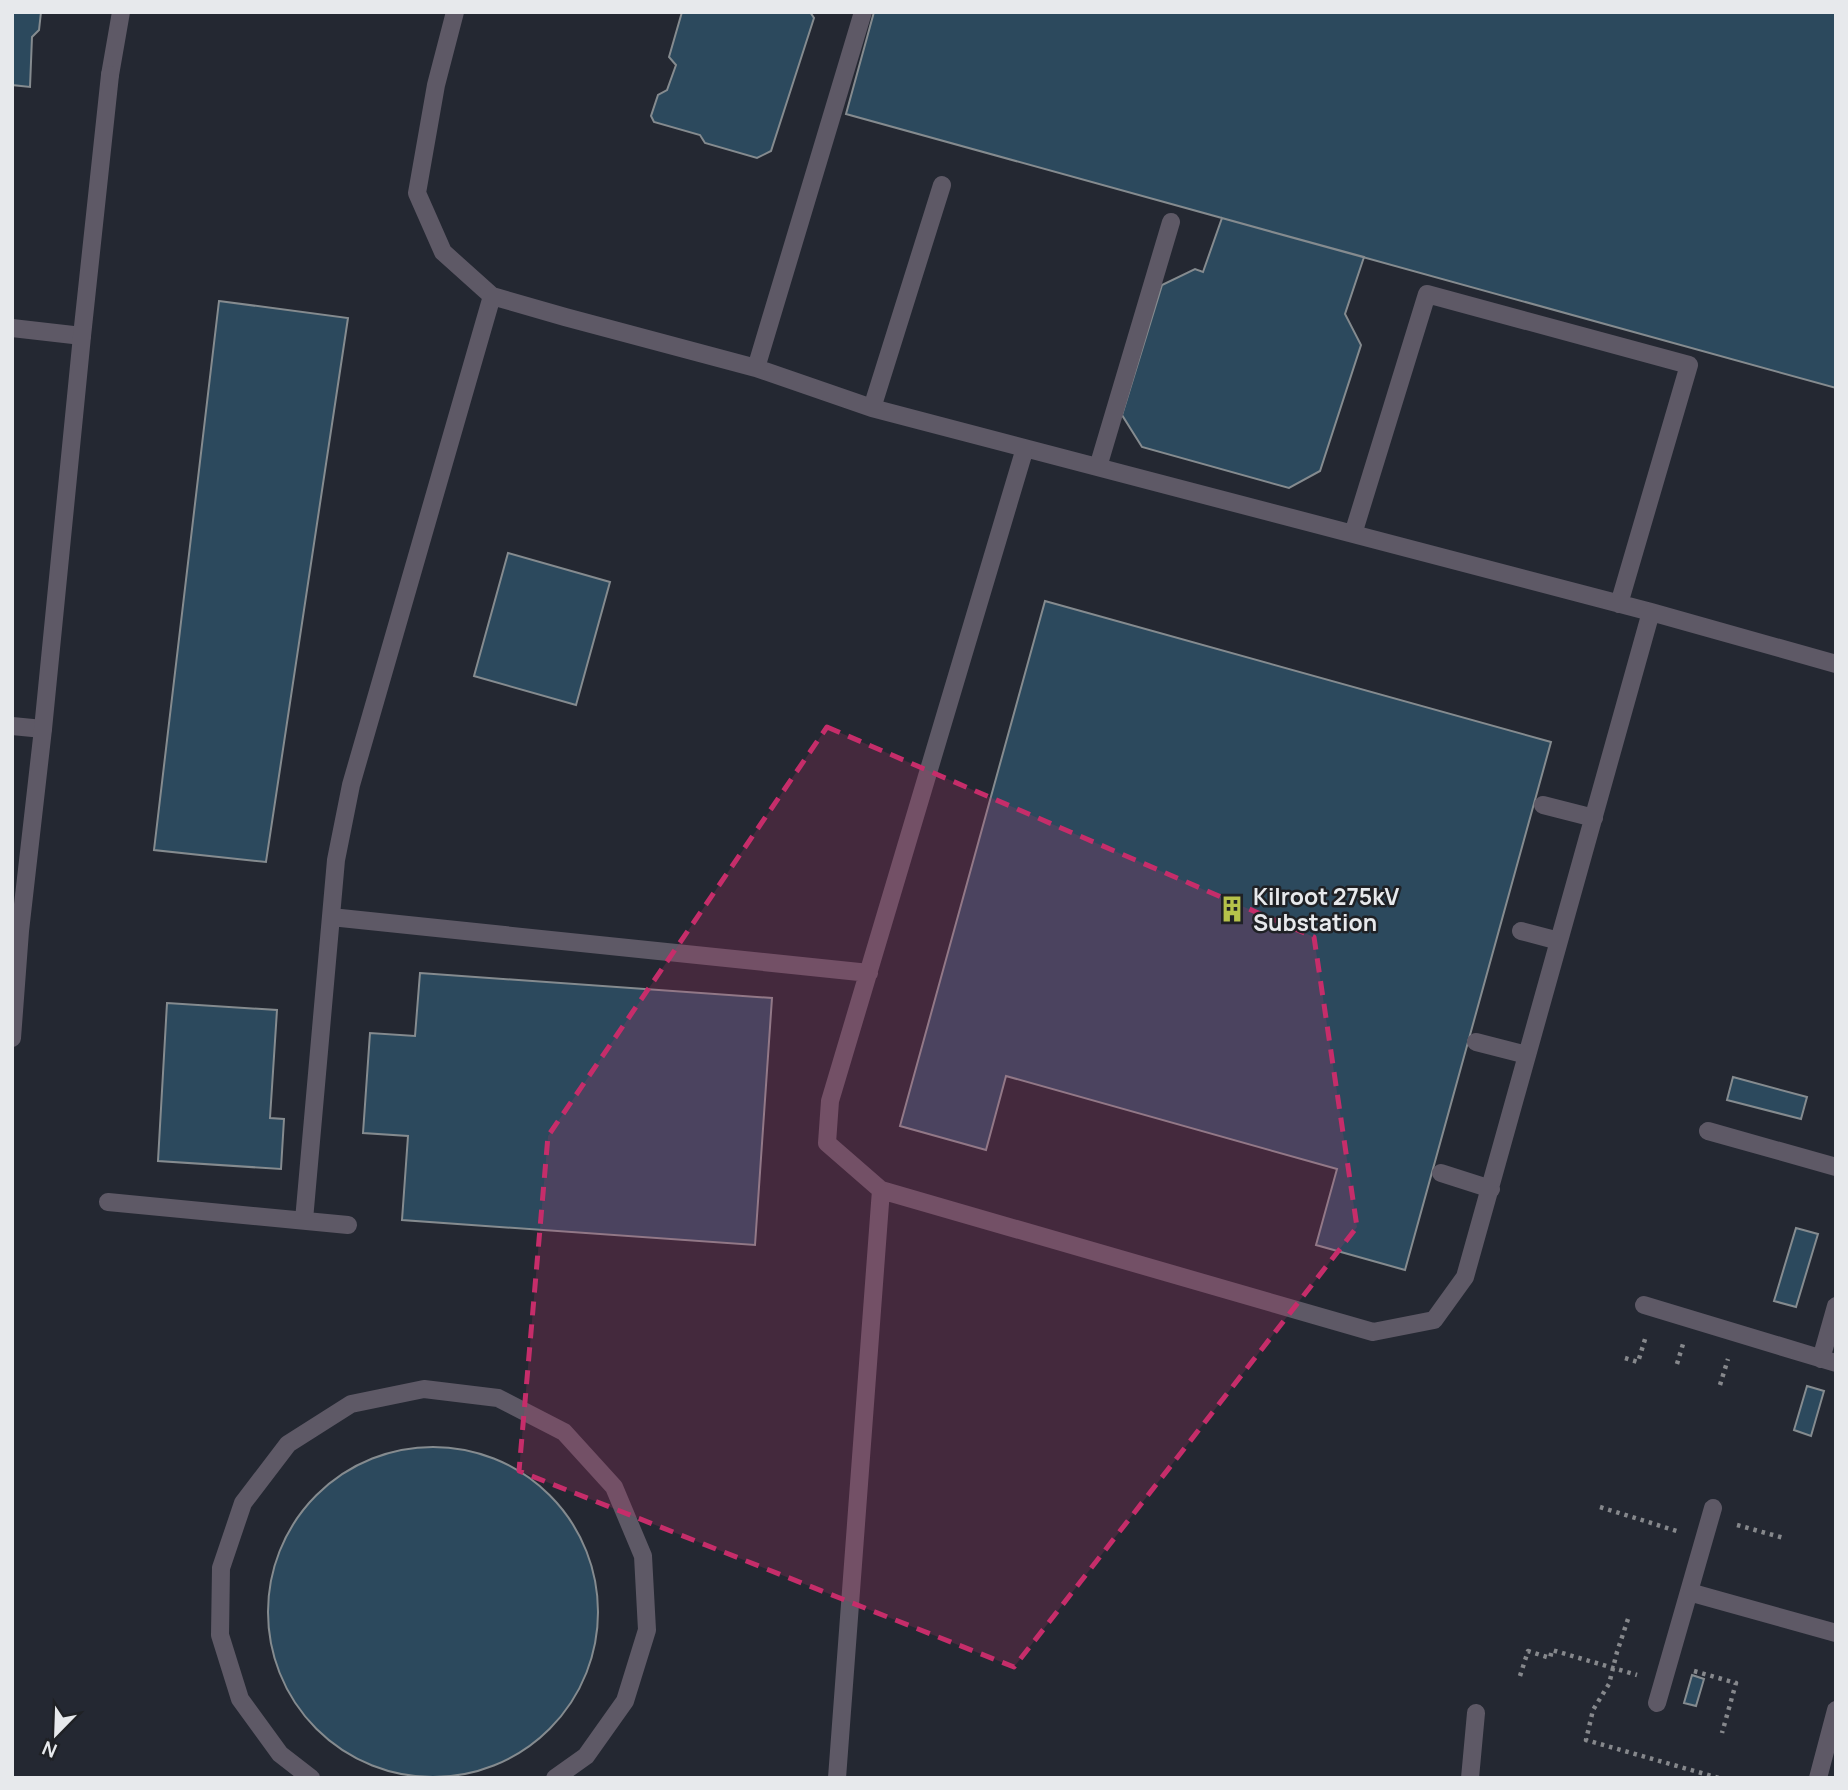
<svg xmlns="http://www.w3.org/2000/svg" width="1848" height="1790" viewBox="0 0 1848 1790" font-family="Manrope,sans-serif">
  <rect width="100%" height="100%" fill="#1f2125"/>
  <path fill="#242832" d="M12,12H1836V1778H12Z"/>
  <path fill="#2c495d" stroke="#858b8f" stroke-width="2" d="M12,12H41L39,30L32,37L30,87L12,85Z
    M682,12H810L814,18L771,151L757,158L705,143L700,135L654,122L651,116L658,95L667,90L676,65L669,57Z
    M874,12H1836V388L846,114Z
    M1222,218L1364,257L1345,314L1361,345L1320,471L1289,488L1142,447L1122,415L1162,285L1195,269L1203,272Z
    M219,301L348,318L266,862L154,850Z
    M508,553L610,582L576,705L474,676Z
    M1045,601L1551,742L1405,1270L1316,1245L1337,1169L1006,1076L986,1150L900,1126Z
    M420,973L772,998L755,1245L402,1220L408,1136L363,1133L370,1033L415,1036Z
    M167,1003L277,1010L270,1118L284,1119L281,1169L158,1161Z
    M1733,1077L1807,1097L1801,1119L1727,1100Z
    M1796,1228L1818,1234L1796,1307L1774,1301Z
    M1807,1386L1824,1391L1811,1436L1794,1430Z
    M268 1612a165 165 0 1 1 330 0a165 165 0 1 1-330 0Z
    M1692,1675L1704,1679L1696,1706L1684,1703Z"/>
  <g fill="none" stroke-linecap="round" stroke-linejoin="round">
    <path stroke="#86888c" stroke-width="4.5" stroke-dasharray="3.5 5" stroke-linecap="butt" d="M1625,1358L1638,1362L1646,1336
      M1677,1364L1683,1344
      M1720,1385L1728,1359
      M1600,1507L1680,1532
      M1737,1525L1784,1538
      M1628,1619L1617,1652L1609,1684L1593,1710L1586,1740L1719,1778
      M1694,1671L1736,1683L1722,1733
      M1520,1676L1528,1651L1550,1658L1552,1650L1637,1675"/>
    <path stroke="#5e5966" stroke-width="18" d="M455,12L436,85L417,193L443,252L492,296L565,317L756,368L872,408L1651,612L1836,664
      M110,75L121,12
      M12,328L82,336
      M756,368L863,12
      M872,408L942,185
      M1025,448L830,1101L827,1143L881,1190L1373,1332L1434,1320L1465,1277L1651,612
      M1098,467L1171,222
      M1353,534L1427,294L1689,365L1619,604
      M12,726L43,729
      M1543,805L1594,818
      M331,917L869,973
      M1521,931L1559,941
      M1476,1042L1527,1055
      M1708,1131L1836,1167
      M1441,1173L1491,1189
      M108,1202L348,1225
      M304,1220L336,860L351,785L492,296
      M1644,1305L1836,1363
      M1821,1359L1836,1306
      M1689,1592L1836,1633
      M1657,1703L1713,1508
      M311,1778L280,1754L240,1699L220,1635L221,1568L243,1503L288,1444L351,1404L424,1389L498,1398L564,1432L614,1487L643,1556L647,1630L625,1701L586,1756L555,1778
      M837,1778L881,1190
      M1470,1778L1476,1713
      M1818,1778L1836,1710"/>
    <path stroke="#5e5966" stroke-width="18" d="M12,1038L20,931L43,729L82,336L110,75"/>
  </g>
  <path fill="#c62d6a" fill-opacity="0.2" stroke="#c62d6a" stroke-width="5" stroke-dasharray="14 9" stroke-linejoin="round" d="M827,727L1314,937L1357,1227L1014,1667L519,1471L548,1136Z"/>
  <defs>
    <g id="building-bare" transform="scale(2.1)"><path d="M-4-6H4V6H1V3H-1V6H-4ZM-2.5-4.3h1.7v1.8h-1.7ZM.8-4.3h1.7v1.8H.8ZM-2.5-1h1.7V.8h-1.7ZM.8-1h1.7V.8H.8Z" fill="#b5c24a" stroke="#1f2125" stroke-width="2.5" paint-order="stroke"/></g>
  </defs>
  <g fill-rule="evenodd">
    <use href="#building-bare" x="1232" y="909"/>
  </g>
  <g text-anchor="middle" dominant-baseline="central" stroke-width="5" stroke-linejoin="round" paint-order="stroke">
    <g font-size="23" font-weight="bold" fill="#e7e9ec" stroke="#1f2125" text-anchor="start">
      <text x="1253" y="896">Kilroot 275kV<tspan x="1253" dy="26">Substation</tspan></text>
    </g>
  </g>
  <rect width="1848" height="1790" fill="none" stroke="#e7e9ec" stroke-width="28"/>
  <g transform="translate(56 1734) rotate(203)" stroke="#1f2125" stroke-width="5" paint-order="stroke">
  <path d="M0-5L12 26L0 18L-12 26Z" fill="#e7e9ec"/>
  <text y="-10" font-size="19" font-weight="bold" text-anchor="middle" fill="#e7e9ec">N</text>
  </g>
</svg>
